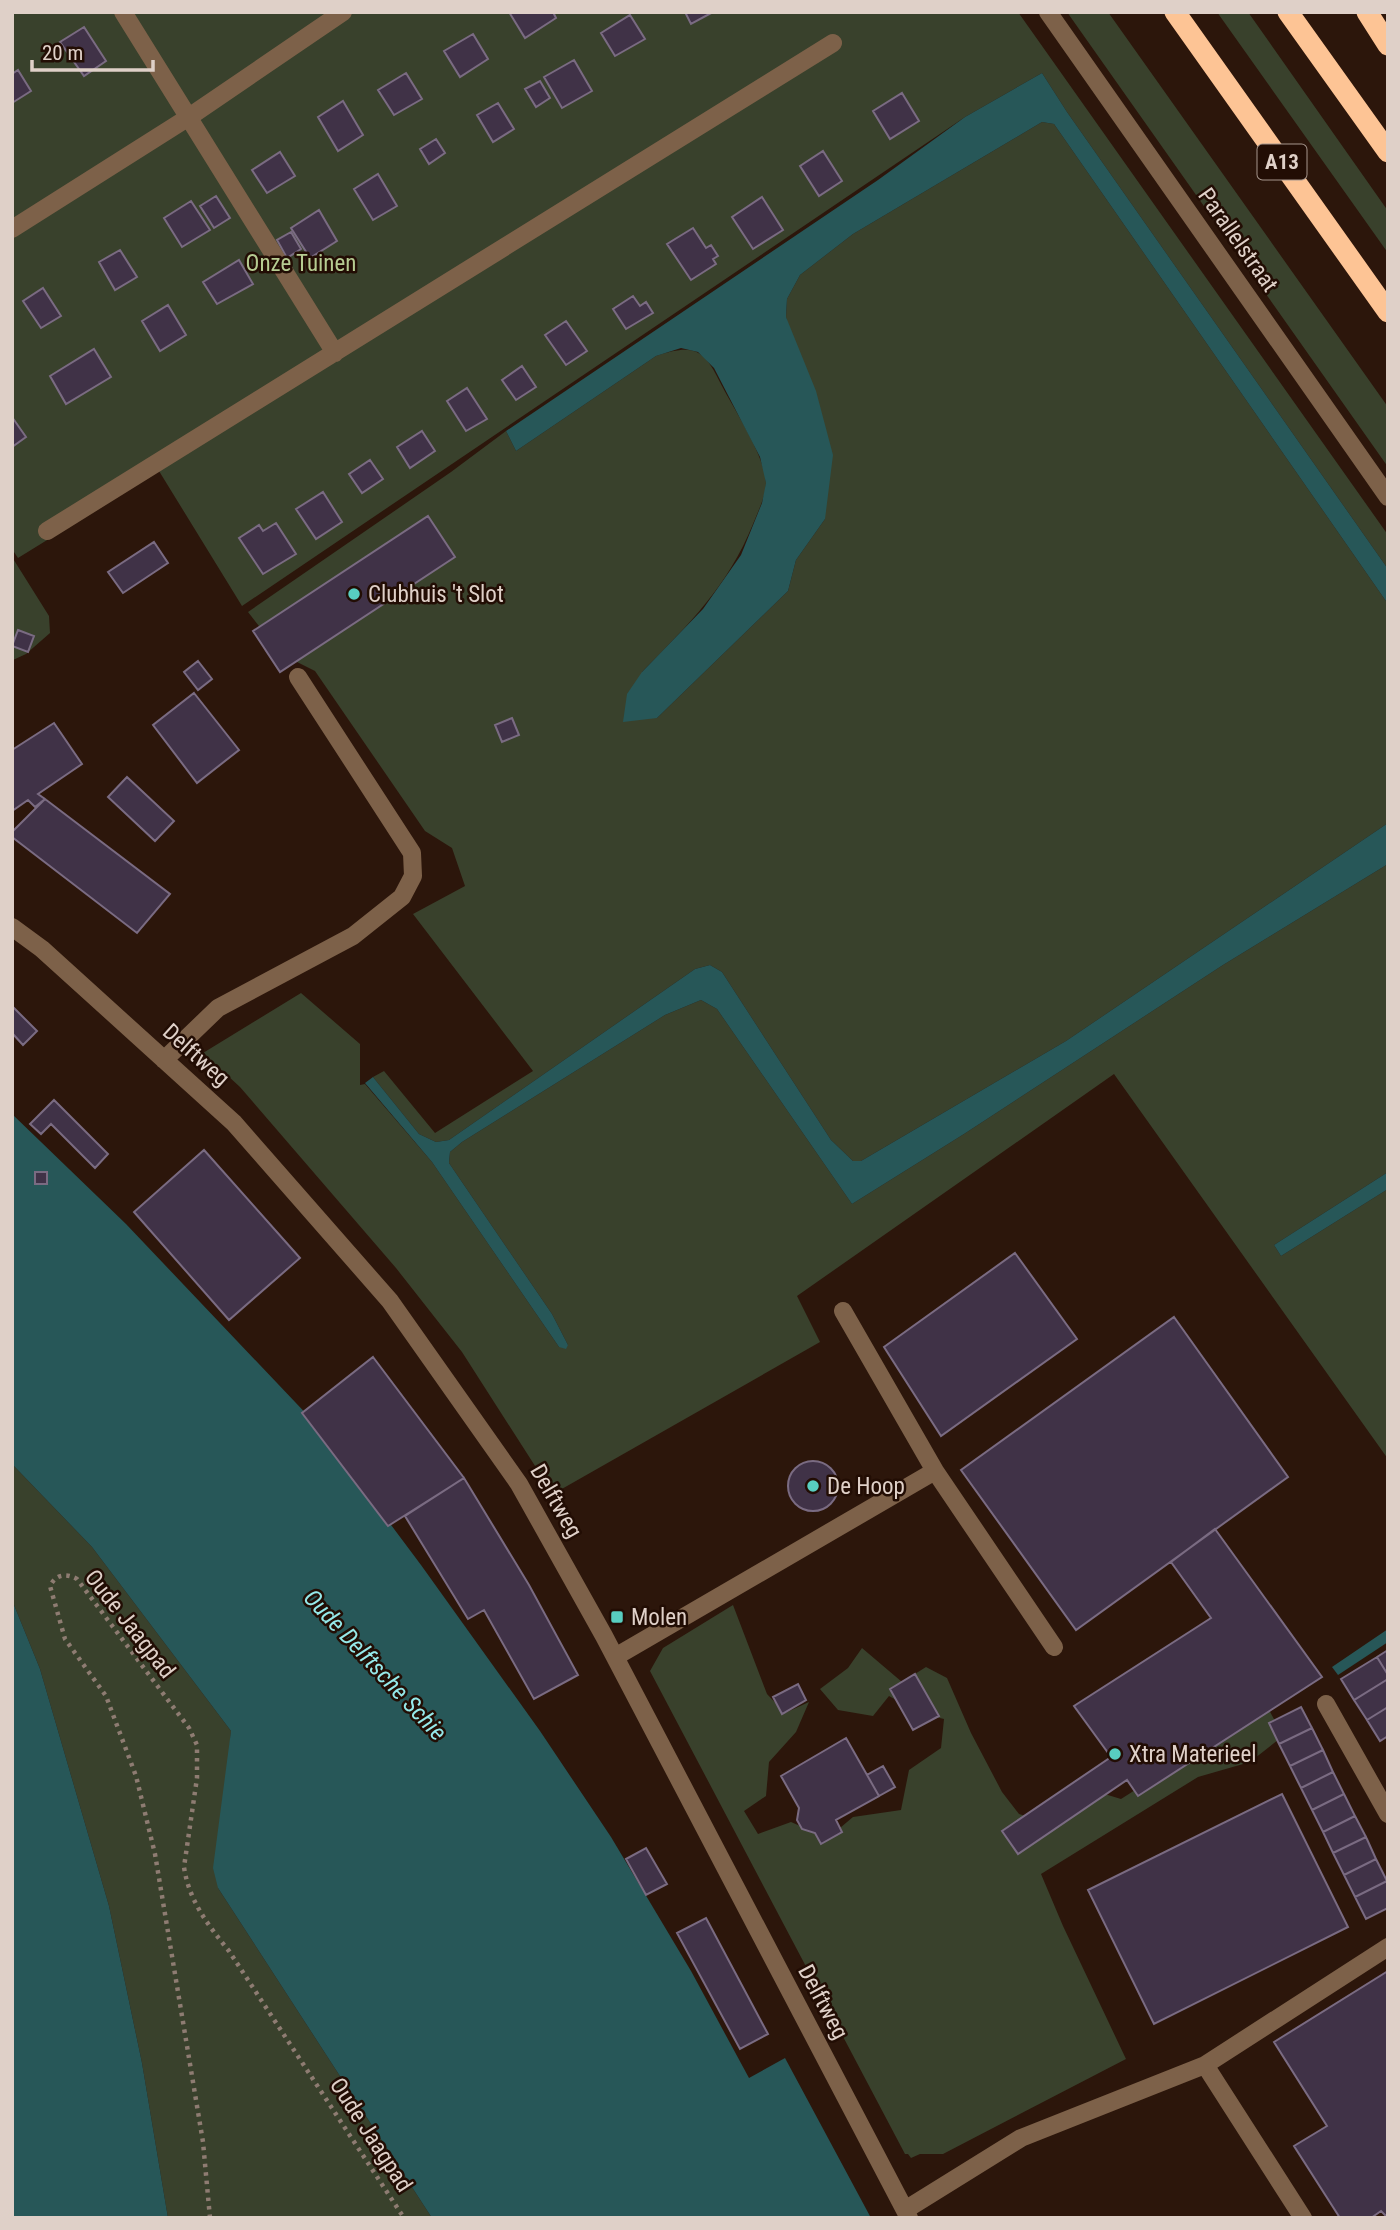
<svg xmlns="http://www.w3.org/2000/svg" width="1400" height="2230" viewBox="0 0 1400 2230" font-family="'Roboto Condensed',sans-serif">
  <rect width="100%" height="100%" fill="#2c160b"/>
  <path fill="#39412c" d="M12,12H1018L1388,535V569L1067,112L1042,73L965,117L242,606L159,471L18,558L12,549Z
    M1067,12H1108L1388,407V467Z
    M1217,12H1248L1388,211V253Z
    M1042,122L1054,124L1388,604V823L1066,1041L861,1161H853L831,1140L722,972L710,965L695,969L449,1140L436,1142L419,1134L373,1077L384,1071L435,1133L533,1071L413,914L465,886L452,848L425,831L315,671L281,654L248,612L451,472L506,431L516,451L656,356C695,343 704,349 722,386C735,411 765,456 766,483C766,496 758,511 753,524C728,586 689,624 642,672L657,718L788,591L796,560L825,519L786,317L787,299L800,275L853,234Z
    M12,557L49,616L50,633L26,654L13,660Z
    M1388,864V1172L1274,1245L1281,1256L1388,1189V1459L1114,1074L797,1296L820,1342L553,1494L462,1352L396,1268L240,1087L203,1053L301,993L360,1044V1085L365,1084L432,1162L559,1347L568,1345L552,1314L449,1163L450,1152L462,1142L665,1015L701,1000L717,1009L852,1204L964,1134L1223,965Z
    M12,1464L92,1547L231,1731L218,1888L432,2218H168L142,2063L109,1906L40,1669L12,1600Z
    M733,1605L767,1694L785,1713L809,1702L796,1732L769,1762L766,1796L744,1811L758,1834L791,1822L828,1838L853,1817L901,1810L909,1770L941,1748L944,1719L919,1713L889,1696L873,1716L838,1710L820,1689L848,1668L862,1648L902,1682L926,1667L947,1678L971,1733L1002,1792L1019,1814L1045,1822L1098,1792L1121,1799L1267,1706L1283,1736L1250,1762L1198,1777L1041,1874L1063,1926L1126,2059L943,2154H920L911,2158L908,2154H905L650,1671L663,1648Z"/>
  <path fill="#275758" d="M1042,73L1067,112L1388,569V604L1054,124L1042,122L853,234L800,275L787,299L786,317L816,391L833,455L825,519L796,560L788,591L657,718L623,722L627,694L642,672L703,609L741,555L762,503L766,483L760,457L714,368L698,352L681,348L656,356L516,451L506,431L878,180L965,117Z
    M1388,823V864L1223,965L964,1134L852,1204L717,1009L701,1000L665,1015L462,1142L450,1152L449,1163L552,1314L568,1345L566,1349L559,1347L432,1162L365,1083L373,1077L419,1134L436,1142L449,1140L695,969L710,965L722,972L831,1140L853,1161H861L1066,1041Z
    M12,1114L126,1224L314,1422L421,1565L540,1731L611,1837L691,1971L749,2078L785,2058L871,2218H432L218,1888L213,1868L231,1731L92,1547L12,1464Z
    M1388,1172V1189L1281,1256L1274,1245Z
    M12,1600L40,1669L109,1906L142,2063L168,2218H12Z
    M1388,1629V1642L1338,1675L1332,1667Z"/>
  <path fill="#403247" stroke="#7a6b82" stroke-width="2" d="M509,12H553L556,18L525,38Z
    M685,12H713L691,24Z
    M630,15L645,39L615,56L601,33Z
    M84,27L106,61L84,76L60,42Z
    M473,34L488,59L460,77L444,51Z
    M574,60L592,91L562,108L544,77Z
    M18,70L31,91L12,103V74Z
    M406,73L422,99L394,115L378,90Z
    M540,81L550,98L536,107L525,89Z
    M902,93L919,121L890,139L873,111Z
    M343,101L363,135L338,151L318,117Z
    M498,103L514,129L493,142L477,115Z
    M436,139L445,153L429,164L420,149Z
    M823,151L842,181L819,196L800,166Z
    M280,152L295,176L267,193L252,170Z
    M378,174L397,206L373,220L354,189Z
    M216,196L230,218L214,228L200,206Z
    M762,197L783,230L753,249L732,217Z
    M191,201L210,230L182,247L164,218Z
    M319,210L337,241L310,258L291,228Z
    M693,228L706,248L711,245L718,256L713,259L716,264L691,280L667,244Z
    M291,232L301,249L287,258L277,240Z
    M120,250L137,277L115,290L99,262Z
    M239,260L253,284L217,304L203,282Z
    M43,288L61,316L41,328L23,301Z
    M633,296L640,306L646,302L653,313L626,329L613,309Z
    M168,305L186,335L160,351L142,321Z
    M566,321L587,351L566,365L545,335Z
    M94,349L111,377L66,404L50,376Z
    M522,366L536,387L516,400L502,380Z
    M467,388L487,419L466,431L447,401Z
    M12,417L26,437L12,447Z
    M422,431L435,451L410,468L397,447Z
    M370,460L383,479L362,493L349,474Z
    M323,492L342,522L316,539L296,509Z
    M428,516L455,557L280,672L253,631Z
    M276,523L296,554L263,574L239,538L259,525L263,531Z
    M154,542L168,563L123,593L108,572Z
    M18,630L34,636L28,652L12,646Z
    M198,661L212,679L198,690L184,672Z
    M194,693L239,750L197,783L153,725Z
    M512,718L519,735L502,742L495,725Z
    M54,723L82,764L38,794L45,799L35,807L28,800L12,811V750Z
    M127,777L174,821L155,841L108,797Z
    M45,799L170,894L137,933L12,837V832Z
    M12,1006L37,1031L23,1045L12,1033Z
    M54,1100L108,1154L95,1168L51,1124L41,1134L30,1124Z
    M204,1150L300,1258L229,1320L134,1212Z
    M35,1172H47V1184H35Z
    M1015,1253L1077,1339L941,1436L884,1347Z
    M1174,1317L1288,1477L1076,1630L961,1470Z
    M373,1357L464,1478L388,1526L302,1413Z
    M788 1486a25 25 0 1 1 50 0a25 25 0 1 1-50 0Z
    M464,1478L529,1585L578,1675L534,1699L484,1610L468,1619L405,1516Z
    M1215,1529L1322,1677L1138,1796L1127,1780L1018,1854L1002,1831L1111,1757L1074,1706L1211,1618L1171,1562Z
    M1388,1650V1675L1377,1657Z
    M1377,1657L1388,1675V1679L1354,1700L1341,1679Z
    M915,1674L939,1716L913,1730L890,1689Z
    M1388,1679V1707L1367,1720L1354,1700Z
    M798,1684L806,1700L782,1714L773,1697Z
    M1301,1707L1312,1728L1279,1744L1269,1723Z
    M1388,1707V1736L1380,1741L1367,1720Z
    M1312,1728L1323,1750L1290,1766L1279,1744Z
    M846,1738L879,1796L836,1820L842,1832L821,1844L815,1833L802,1829L797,1820L799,1808L781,1776Z
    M1323,1750L1333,1772L1301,1788L1290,1766Z
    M883,1766L895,1787L879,1796L867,1775Z
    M1333,1772L1344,1794L1312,1810L1301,1788Z
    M1282,1794L1348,1927L1154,2024L1088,1890Z
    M1344,1794L1355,1816L1323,1832L1312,1810Z
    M1355,1816L1366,1837L1333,1853L1323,1832Z
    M1366,1837L1376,1859L1344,1875L1333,1853Z
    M646,1848L667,1884L646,1895L626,1859Z
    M1376,1859L1387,1881L1355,1897L1344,1875Z
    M1387,1881L1388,1908L1366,1919L1355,1897Z
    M706,1918L768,2034L740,2049L677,1933Z
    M1388,1971V2218L1381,2211L1371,2218H1340L1294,2146L1327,2126L1274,2042Z"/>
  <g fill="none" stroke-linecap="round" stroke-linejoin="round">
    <path stroke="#8e7c72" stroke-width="4.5" stroke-dasharray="3.5 5" stroke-linecap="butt" d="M210,2218L203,2142L155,1854L136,1776L106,1696L65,1639L50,1586C56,1574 66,1573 77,1579L189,1728L197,1745V1778L184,1867C189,1901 208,1925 229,1951L404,2218"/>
    <path stroke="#7d6149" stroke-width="18" d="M123,12L335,353
      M1048,12L1388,497
      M12,229L189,117L343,12
      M47,531L833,43
      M12,927L42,949L234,1123L390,1301L519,1484L604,1636L909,2218
      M164,1060L218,1008L353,936L402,897L413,876L412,853L298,677
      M935,1471L1054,1647
      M615,1657L935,1471L843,1311
      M1326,1704L1388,1814
      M1205,2065L1303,2218
      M905,2210L1021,2138L1205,2065L1388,1947"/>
    <path stroke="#fdc495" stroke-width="21" d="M1175,12L1388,312
      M1288,12L1388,152
      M1367,12L1388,45"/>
  </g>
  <g fill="#58cec0" stroke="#220d04" stroke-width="2.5">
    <circle cx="354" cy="594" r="7"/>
    <circle cx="813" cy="1486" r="7"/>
    <rect x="610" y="1610" width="14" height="14" rx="3.5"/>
    <circle cx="1115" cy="1754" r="7"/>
  </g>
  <g text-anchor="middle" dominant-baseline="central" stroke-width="5" stroke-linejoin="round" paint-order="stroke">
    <rect fill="#220d04" stroke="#a6968d" stroke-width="2" x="1257.5" y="144.5" width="49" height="35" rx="5"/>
    <g font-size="21" font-weight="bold" fill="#dfd0c8">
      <text x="1282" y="162">A13</text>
    </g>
    <g font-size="23" fill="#dfd0c8" stroke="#220d04">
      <text transform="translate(1238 240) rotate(55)">Parallelstraat</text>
      <text transform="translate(196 1055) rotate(42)">Delftweg</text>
      <text transform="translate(556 1501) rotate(60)">Delftweg</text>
      <text transform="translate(130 1624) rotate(52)">Oude Jaagpad</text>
      <text transform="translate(823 2002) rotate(62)">Delftweg</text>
      <text transform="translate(371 2135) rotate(57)">Oude Jaagpad</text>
    </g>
    <g font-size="23" fill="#b6cc92" stroke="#220d04">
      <text x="301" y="263">Onze Tuinen</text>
    </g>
    <g font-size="23" fill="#dfd0c8" stroke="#220d04" text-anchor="start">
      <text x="368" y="594">Clubhuis 't Slot</text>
      <text x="827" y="1486">De Hoop</text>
      <text x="631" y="1617">Molen</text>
      <text x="1129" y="1754">Xtra Materieel</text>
    </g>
    <g font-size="24" font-style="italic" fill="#95e9ea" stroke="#220d04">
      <text transform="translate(375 1665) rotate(47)">Oude Delftsche Schie</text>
    </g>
  </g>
  <rect width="1400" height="2230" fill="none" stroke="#dfd0c8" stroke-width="28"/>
  <path d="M32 60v10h121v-10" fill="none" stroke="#dfd0c8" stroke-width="3.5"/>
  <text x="42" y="60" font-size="21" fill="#dfd0c8" stroke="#220d04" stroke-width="5" paint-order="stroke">20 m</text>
</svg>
